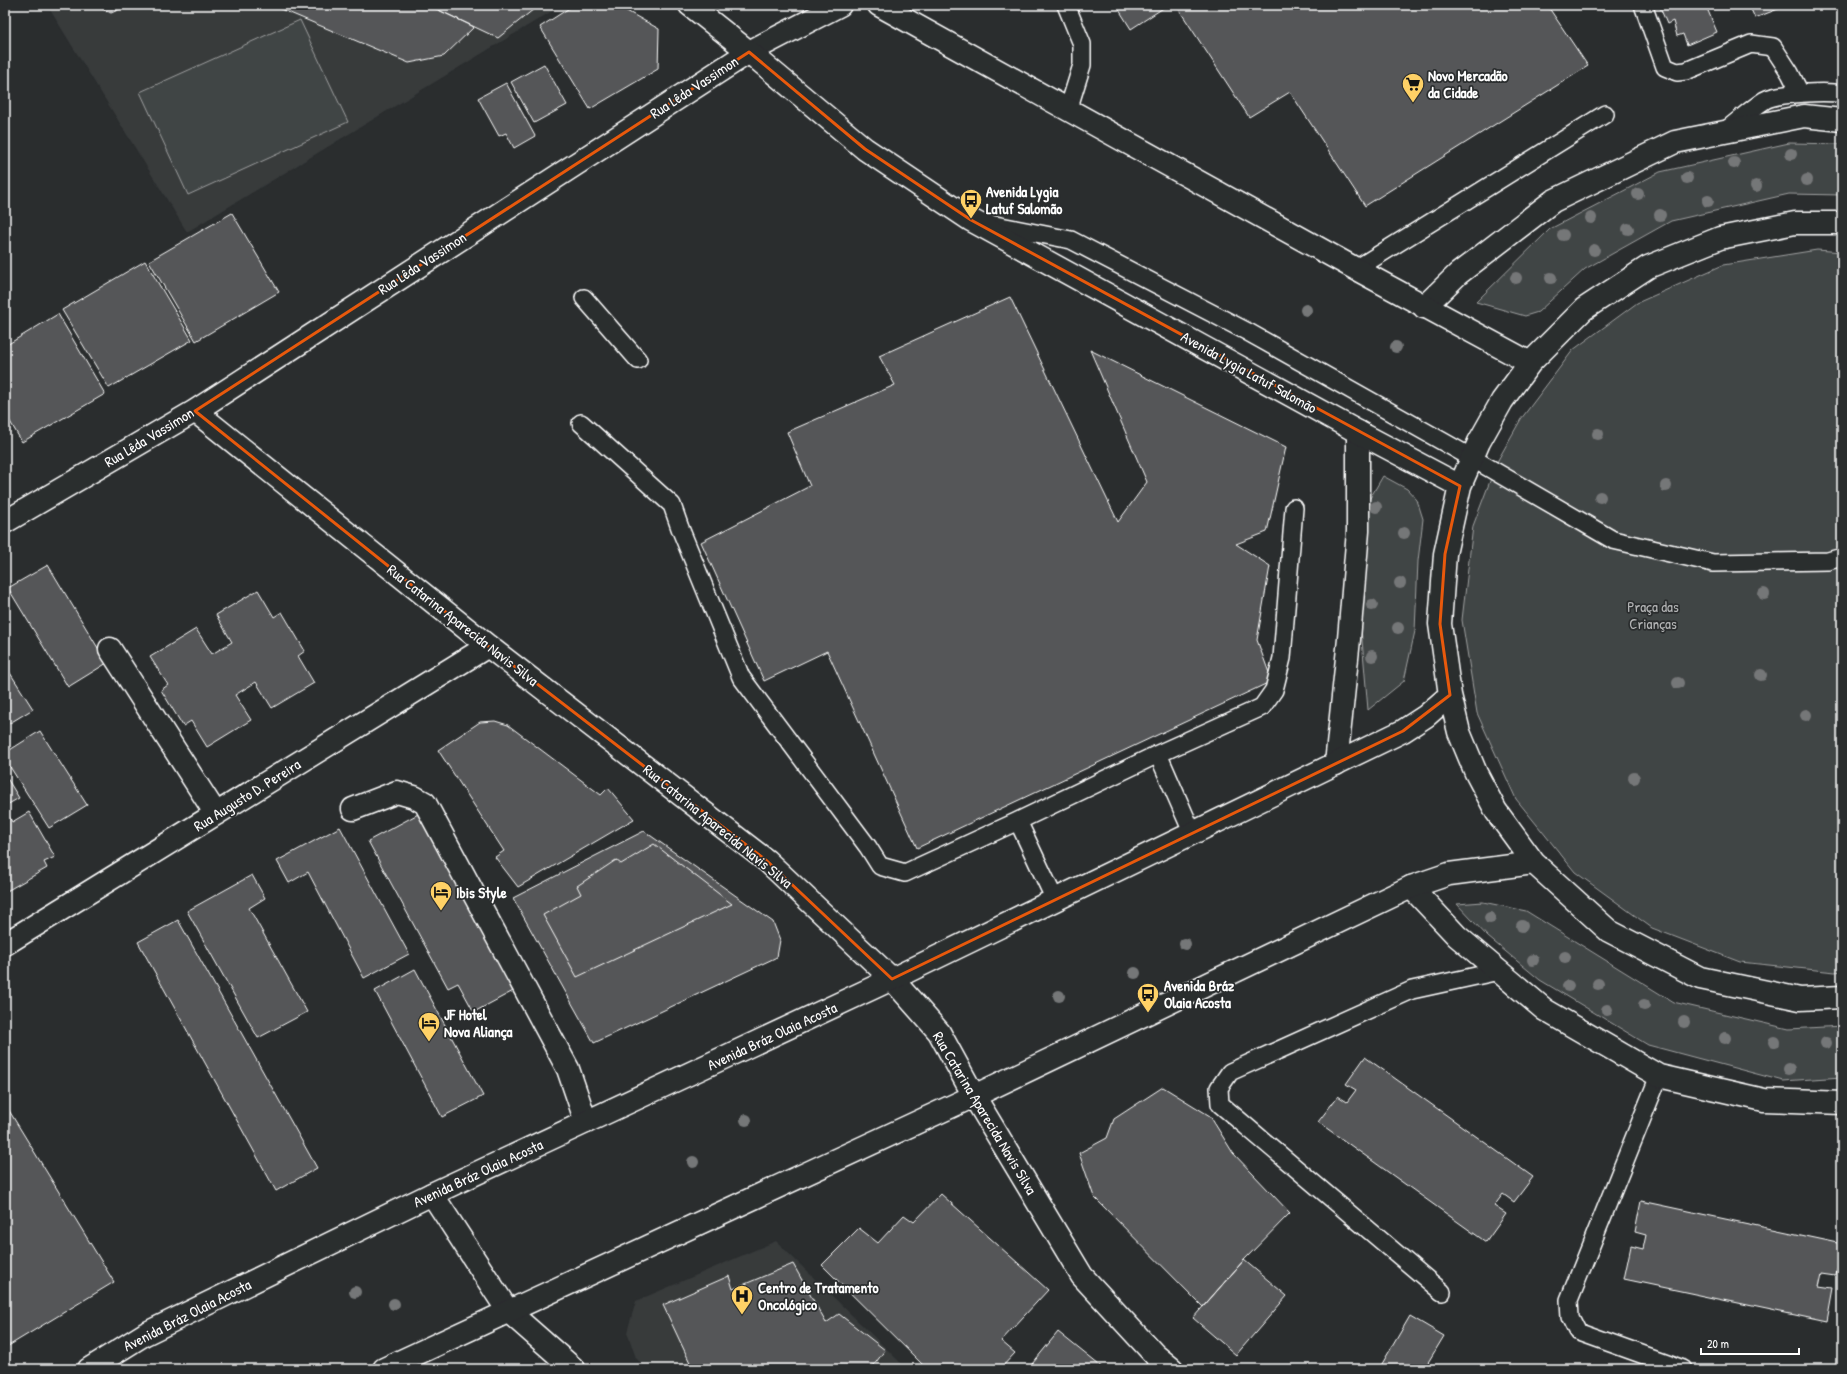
<svg xmlns="http://www.w3.org/2000/svg" width="1847" height="1374" viewBox="0 0 1847 1374" font-family="'Patrick Hand',sans-serif">
  <rect width="100%" height="100%" fill="#2a2d2e"/>
  <filter id="ink" filterUnits="userSpaceOnUse"><feTurbulence type="fractalNoise" baseFrequency=".025" numOctaves="2"/><feDisplacementMap in="SourceGraphic" scale="8" xChannelSelector="R" yChannelSelector="G"/><feConvolveMatrix kernelMatrix="1 2 1 2 8 2 1 2 1" color-interpolation-filters="sRGB"/></filter>
  <g filter="url(#ink)">
    <path fill="#373a3b" d="M47,5H562L187,232Z
      M776,1241L907,1369H646L636,1358L627,1332L636,1301Z"/>
    <path fill="#414445" stroke="#a0a2a2" d="M300,20L348,122L188,195L140,92Z
      M1789,143L1842,144V195L1789,194L1671,221L1585,269L1538,312L1525,316L1476,302L1550,229L1660,172Z
      M1817,250L1842,252V971L1835,972L1740,962L1652,928L1575,872L1516,799L1477,713L1462,620L1473,526L1498,460L1521,419L1573,350L1637,303L1723,265Z
      M1383,476L1407,489L1417,500L1423,519L1418,561L1415,631L1404,681L1368,710L1361,628L1364,549L1369,500Z
      M1483,902L1526,911L1673,1002L1789,1029L1842,1026V1077L1783,1081L1648,1045L1540,980L1488,937L1457,904Z"/>
    <path fill="#555758" stroke="#fff" d="M95,5H129L111,13Z
      M271,5H428L474,27L444,56L409,63Z
      M428,5H539L498,38Z
      M574,5H616L659,29L658,69L590,109L540,27Z
      M1116,5H1168L1131,29Z
      M1176,5H1547L1588,66L1365,206L1290,92L1249,117Z
      M1659,5H1709L1706,6L1717,32L1687,45L1683,34L1677,36L1673,21L1667,24Z
      M1749,5H1782L1783,7L1755,18Z
      M544,64L567,105L534,123L511,82Z
      M506,83L535,136L514,148L506,133L499,136L478,98Z
      M232,213L279,292L196,341L149,261Z
      M145,261L192,340L109,388L62,310Z
      M1010,297L1118,522L1147,482L1090,350L1286,447L1267,532L1236,544L1270,566L1257,640L1272,681L917,848L827,651L764,681L701,542L810,486L787,432L895,385L879,356Z
      M58,314L105,394L22,442L5,413V346Z
      M48,565L107,663L68,687L8,588Z
      M258,590L274,617L282,612L305,651L298,656L314,683L272,708L256,682L235,695L251,720L207,747L191,721L183,726L161,690L168,685L150,657L196,629L212,654L232,642L216,615Z
      M5,665L33,709L5,726Z
      M495,721L508,725L601,795L608,788L634,819L518,887L495,857L504,851L438,750L480,722Z
      M40,731L87,805L49,828L5,759V753Z
      M5,775L19,798L5,806Z
      M5,809L12,822L29,812L55,857L44,862L47,868L5,892Z
      M420,813L517,989L474,1012L458,983L448,988L368,841Z
      M340,827L409,954L364,978L308,872L289,883L277,861Z
      M644,831L773,922L780,940L777,957L594,1043L513,898Z
      M654,844L732,904L577,977L543,915L581,894L577,886L616,860L621,864Z
      M252,875L265,898L249,908L307,1012L258,1038L187,911Z
      M178,920L317,1168L276,1191L138,942Z
      M415,969L483,1096L442,1117L375,991Z
      M1365,1057L1533,1177L1514,1202L1503,1194L1494,1206L1506,1214L1486,1242L1318,1122L1338,1096L1347,1102L1356,1090L1346,1084Z
      M1163,1087L1210,1116L1233,1153L1290,1213L1244,1260L1203,1307L1094,1197L1079,1153L1107,1138L1114,1119Z
      M5,1104L114,1282L5,1348Z
      M941,1194L1048,1290L1001,1341L1015,1353L1000,1369H927L822,1265L859,1228L878,1243L904,1215L914,1222Z
      M1641,1201L1842,1244L1836,1275L1822,1273L1819,1287L1833,1289L1827,1322L1624,1279L1631,1246L1643,1249L1646,1235L1635,1232Z
      M1244,1260L1287,1296L1236,1355L1193,1318Z
      M793,1264L826,1323L839,1314L885,1350L871,1369H693L663,1305L729,1276L733,1289Z
      M1410,1316L1444,1336L1424,1369H1379Z
      M1058,1332L1104,1369H1028Z"/>
    <g fill="none" stroke-linecap="round" stroke-linejoin="round">
      <g stroke="#fff" stroke-width="20">
        <path id="lane" d="M1066,5L1082,44V65L1068,110
          M1643,5L1665,67L1677,72L1686,71L1751,44L1773,47L1790,73L1800,93
          M1725,131C1738,121 1751,109 1765,100C1777,93 1828,91 1842,94
          M985,223L1071,240L1248,332L1472,458L1613,540L1713,563L1828,561L1842,557
          M1356,269L1605,114
          M584,298L638,360
          M581,423L672,505L680,528L741,677L868,847L880,866L905,873L1018,821L1055,900
          M1158,754L1192,832
          M1018,821L1158,754L1262,707L1274,690L1282,658L1294,508
          M1659,1076L1569,1300L1570,1317L1577,1331L1683,1369
          M1442,1292L1220,1104L1219,1088L1230,1072L1412,990L1499,971"/>
      </g>
      <g stroke="#fff" stroke-width="25">
        <path id="street" d="M1424,307L1458,274L1553,201L1675,142L1804,116L1842,120
          M195,411L488,646L767,861L892,979L939,1032L974,1096L1082,1276L1155,1355L1172,1369
          M5,522L195,411L749,52L840,5
          M110,649L216,814
          M1336,764L1349,639L1358,531V432
          M353,809L397,792L414,797L425,803L568,1069L586,1122
          M1411,887L1457,936L1545,1010L1659,1076L1764,1100L1842,1103
          M5,944L488,646
          M432,1194L508,1311L574,1369"/>
      </g>
      <g stroke="#fff" stroke-width="25">
        <path id="secondary" d="M690,5L749,52L865,149L971,220L1358,432L1460,486
          M879,5L1356,269L1530,363
          M1842,223H1795L1720,238L1648,267L1584,309L1530,363L1502,401L1479,442L1460,486L1445,554L1440,624L1450,695L1459,732L1476,773L1496,811L1534,863L1609,931L1700,978L1800,999L1842,997
          M89,1369L145,1334L432,1194L892,979L1403,731L1426,716L1450,695
          M384,1369L974,1096L1411,887L1449,874L1534,863"/>
      </g>
      <use href="#lane" stroke="#2a2d2e" stroke-width="17"/>
      <use href="#street" stroke="#2a2d2e" stroke-width="22"/>
      <use href="#secondary" stroke="#2a2d2e" stroke-width="22"/>
    </g>
    <g fill="#757778">
      <circle cx="1791" cy="154" r="6"/>
      <circle cx="1734" cy="163" r="6"/>
      <circle cx="1687" cy="178" r="6"/>
      <circle cx="1807" cy="180" r="6"/>
      <circle cx="1756" cy="186" r="6"/>
      <circle cx="1638" cy="194" r="6"/>
      <circle cx="1708" cy="201" r="6"/>
      <circle cx="1660" cy="215" r="6"/>
      <circle cx="1591" cy="218" r="6"/>
      <circle cx="1628" cy="229" r="6"/>
      <circle cx="1563" cy="235" r="6"/>
      <circle cx="1594" cy="250" r="6"/>
      <circle cx="1516" cy="278" r="6"/>
      <circle cx="1551" cy="278" r="6"/>
      <circle cx="1306" cy="310" r="6"/>
      <circle cx="1396" cy="347" r="6"/>
      <circle cx="1598" cy="434" r="6"/>
      <circle cx="1666" cy="486" r="6"/>
      <circle cx="1600" cy="497" r="6"/>
      <circle cx="1376" cy="507" r="6"/>
      <circle cx="1404" cy="533" r="6"/>
      <circle cx="1400" cy="583" r="6"/>
      <circle cx="1764" cy="594" r="6"/>
      <circle cx="1372" cy="605" r="6"/>
      <circle cx="1398" cy="628" r="6"/>
      <circle cx="1372" cy="656" r="6"/>
      <circle cx="1761" cy="675" r="6"/>
      <circle cx="1678" cy="683" r="6"/>
      <circle cx="1806" cy="715" r="6"/>
      <circle cx="1634" cy="778" r="6"/>
      <circle cx="1490" cy="918" r="6"/>
      <circle cx="1522" cy="926" r="6"/>
      <circle cx="1185" cy="944" r="6"/>
      <circle cx="1565" cy="957" r="6"/>
      <circle cx="1533" cy="960" r="6"/>
      <circle cx="1135" cy="973" r="6"/>
      <circle cx="1598" cy="984" r="6"/>
      <circle cx="1568" cy="986" r="6"/>
      <circle cx="1059" cy="996" r="6"/>
      <circle cx="1644" cy="1005" r="6"/>
      <circle cx="1607" cy="1010" r="6"/>
      <circle cx="1684" cy="1022" r="6"/>
      <circle cx="1725" cy="1038" r="6"/>
      <circle cx="1774" cy="1042" r="6"/>
      <circle cx="1826" cy="1043" r="6"/>
      <circle cx="1789" cy="1069" r="6"/>
      <circle cx="746" cy="1120" r="6"/>
      <circle cx="693" cy="1162" r="6"/>
      <circle cx="355" cy="1292" r="6"/>
      <circle cx="394" cy="1304" r="6"/>
    </g>
  </g>
  <path fill="none" stroke="#e8590c" stroke-width="3" stroke-linejoin="round" d="M749,52L865,149L971,220L1460,486L1445,554L1440,624L1450,695L1403,731L892,979L767,861L488,646L195,411Z"/>
  <defs>
    <g id="supermarket-pin" transform="scale(1.15)"><path d="M0 17L-7.5 6A9.5 9.5 0 1 1 7.5 6Z" fill="#ffd166" stroke="#2a2d2e"/><path d="M-6-5.5h2.5l.6 2H6L4.5 2H-2.5L-4.4-4H-6ZM-1.5 3.2a1.3 1.3 0 1 0 .1 0ZM3 3.2a1.3 1.3 0 1 0 .1 0Z" fill="#111"/></g>
    <g id="bus-pin" transform="scale(1.15)"><path d="M0 17L-7.5 6A9.5 9.5 0 1 1 7.5 6Z" fill="#ffd166" stroke="#2a2d2e"/><path d="M-5-6H5V4H4V6H2V4H-2V6H-4V4H-5ZM-3.5-4V0h7V-4ZM-3.5 1.2v1.5H-2V1.2ZM2 1.2v1.5H3.5V1.2Z" fill="#111"/></g>
    <g id="hotel-pin" transform="scale(1.15)"><path d="M0 17L-7.5 6A9.5 9.5 0 1 1 7.5 6Z" fill="#ffd166" stroke="#2a2d2e"/><path d="M-6-4.5h1.5V1H6V5H4.5V3h-9V5H-6ZM-4 0a1.8 1.8 0 1 1 3.6 0ZM.5 0V-2.5h3Q6-2.5 6 0Z" fill="#111"/></g>
    <g id="hospital-pin" transform="scale(1.15)"><path d="M0 17L-7.5 6A9.5 9.5 0 1 1 7.5 6Z" fill="#ffd166" stroke="#2a2d2e"/><path d="M-5-5h3v3.5h4V-5h3V5h-3V1.5h-4V5h-3Z" fill="#111"/></g>
  </defs>
  <g fill-rule="evenodd">
    <use href="#supermarket-pin" x="1413" y="84"/>
    <use href="#bus-pin" x="971" y="200"/>
    <use href="#hotel-pin" x="441" y="892"/>
    <use href="#bus-pin" x="1148" y="994"/>
    <use href="#hotel-pin" x="429" y="1023"/>
    <use href="#hospital-pin" x="742" y="1296"/>
  </g>
  <g text-anchor="middle" dominant-baseline="central" stroke-width="3.5" stroke-linejoin="round" paint-order="stroke">
    <g font-size="15" font-weight="bold" fill="#fff" stroke="#2a2d2e" text-anchor="start">
      <text x="1428" y="75">Novo Mercadão<tspan x="1428" dy="17">da Cidade</tspan></text>
      <text x="986" y="191">Avenida Lygia<tspan x="986" dy="17">Latuf Salomão</tspan></text>
      <text x="456" y="892">Ibis Style</text>
      <text x="1164" y="985">Avenida Bráz<tspan x="1164" dy="17">Olaia Acosta</tspan></text>
      <text x="444" y="1014">JF Hotel<tspan x="444" dy="17">Nova Aliança</tspan></text>
      <text x="758" y="1287">Centro de Tratamento<tspan x="758" dy="17">Oncológico</tspan></text>
    </g>
    <g font-size="15" fill="#fff" stroke="#2a2d2e">
      <text transform="translate(694 87) rotate(-33)">Rua Lêda Vassimon</text>
      <text transform="translate(422 263) rotate(-33)">Rua Lêda Vassimon</text>
      <text transform="translate(1249 372) rotate(29)">Avenida Lygia Latuf Salomão</text>
      <text transform="translate(149 437) rotate(-31)">Rua Lêda Vassimon</text>
      <text transform="translate(463 625) rotate(38)">Rua Catarina Aparecida Navis Silva</text>
      <text transform="translate(247 795) rotate(-32)">Rua Augusto D. Pereira</text>
      <text transform="translate(718 826) rotate(39)">Rua Catarina Aparecida Navis Silva</text>
      <text transform="translate(772 1036) rotate(-25)">Avenida Bráz Olaia Acosta</text>
      <text transform="translate(985 1113) rotate(59)">Rua Catarina Aparecida Navis Silva</text>
      <text transform="translate(478 1173) rotate(-25)">Avenida Bráz Olaia Acosta</text>
      <text transform="translate(187 1315) rotate(-27)">Avenida Bráz Olaia Acosta</text>
    </g>
    <g font-size="15" fill="#b3b4b5" stroke="#2a2d2e">
      <text x="1653" y="606">Praça das<tspan x="1653" dy="17">Crianças</tspan></text>
    </g>
  </g>
  <rect width="1847" height="1374" fill="none" stroke="#2a2d2e" stroke-width="20"/>
  <rect x="10" y="10" width="1827" height="1354" fill="none" stroke="#fff" stroke-width="1.5" filter="url(#ink)"/>
  <path d="M1701 1348v6h98v-6" fill="none" stroke="#ffffff" stroke-width="2"/>
  <text x="1707" y="1348" font-size="12" fill="#ffffff" stroke="#2a2d2e" stroke-width="3" paint-order="stroke">20 m</text>
</svg>
